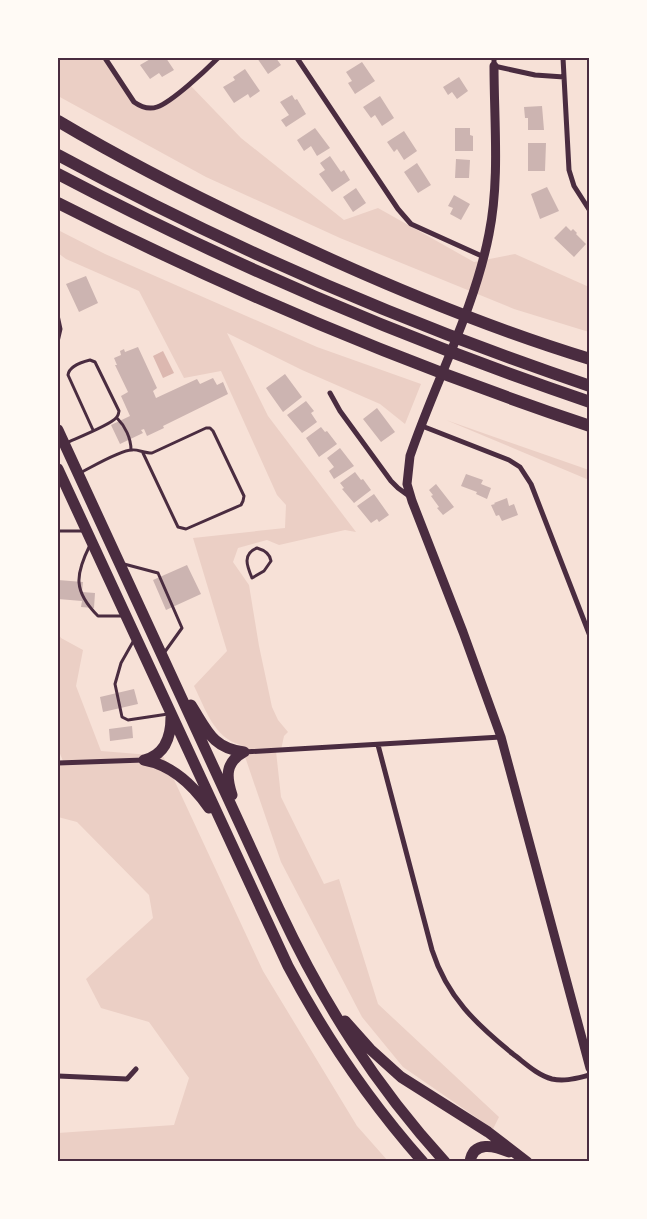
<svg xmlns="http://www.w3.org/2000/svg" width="647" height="1219" viewBox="0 0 647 1219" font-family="Cabin,sans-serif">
  <rect width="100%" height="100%" fill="#f7e1d7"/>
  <path fill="#ebcfc5" d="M58,58H105L129,96L142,107H157L189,84L241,138L344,220L378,208L474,262L515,254L589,287V332L514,309L340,238L206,177L58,96Z
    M58,230L105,254L317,347L421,384L405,424L380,404L302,370L227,333L268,416L356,532L345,530L279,545L267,540L238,548L233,562L249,585L259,646L272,707L278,720L288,732L284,736L281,750L276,751L281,797L324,884L339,879L378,1004L499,1117L493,1129L403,1067L362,1017L281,862L241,745C214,738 206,710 194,686L227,651L193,538L285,528L286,505L277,495L221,371L184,378L139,291L66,259L58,253Z
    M446,420L589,470V480Z
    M58,633L61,638L83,650L76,686L101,751L163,756L263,971L357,1126L388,1161H58V1133L174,1125L189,1078L149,1022L101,1008L86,979L153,918L149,895L77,822L58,817V761H63L58,749Z"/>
  <path fill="#dcb8b0" d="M163,351L174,373L163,378L153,356Z"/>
  <path fill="#ccb4b1" d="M152,58H166L174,70L162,77L159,73L150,79L140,65Z
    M257,58H276L281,65L268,74Z
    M362,62L375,81L355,94L348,83L352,81L346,72Z
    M245,69L260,91L250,98L248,94L234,103L223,87L235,80L233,77Z
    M459,77L468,91L457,99L452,92L448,95L443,87Z
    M292,95L295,100L297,99L306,114L286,127L281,120L289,115L280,102Z
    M380,96L394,118L382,126L375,115L371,118L363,107Z
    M542,106L544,130H528V118H525L524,107Z
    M315,128L330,148L317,156L311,146L304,151L297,140Z
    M455,128H470V135L473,136V151H455Z
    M404,131L417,151L404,160L397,149L394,152L387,142Z
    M528,143H546L545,171H528Z
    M330,156L341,172L344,170L350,180L332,192L319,174L325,170L320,163Z
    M456,159L470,160L469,178H455Z
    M417,163L431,185L418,193L404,172Z
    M547,187L559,211L540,219L531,194Z
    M356,188L366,203L353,212L343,197Z
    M454,195L470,204L461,220L450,214L453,208L448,206Z
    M566,226L571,231L573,229L577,233L576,234L586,244L574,257L554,238Z
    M86,276L98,303L79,312L66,284Z
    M138,347L157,388L153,391L156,398L197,379L200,384L213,378L217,385L223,382L228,394L163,426L164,428L147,436L144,429L141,430L143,433L120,444L111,425L130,416L121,396L128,392L115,365H117L114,358L121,355L120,351L124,349L125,352Z
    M285,374L302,397L283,412L266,388Z
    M306,401L314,411L311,413L317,422L302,433L287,415Z
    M377,408L395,432L381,442L363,419Z
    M321,427L325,432L327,431L337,444L319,457L306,438Z
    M340,448L354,466L334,479L329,471L334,467L327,458Z
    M355,472L361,480L363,479L371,490L354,503L342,489L344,488L340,483Z
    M466,474L483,480L481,484L491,488L487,499L476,494L477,492L461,486Z
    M436,484L454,507L443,515L437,508L439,507L431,496L433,495L429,490Z
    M374,494L389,515L379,522L377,519L371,523L357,506Z
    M507,498L509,506L514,504L518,515L502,521L499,515L496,516L491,505L495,504L494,503Z
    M187,565L201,594L166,610L153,580Z
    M58,580L83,582L82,592L95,593L94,608L81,607L82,601L58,599Z
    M134,689L138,704L103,712L100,697Z
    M132,726L133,738L110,741L109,729Z"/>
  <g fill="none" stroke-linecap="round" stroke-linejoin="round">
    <path stroke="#4a2c40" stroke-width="3" d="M58,315L61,329L58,342
      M117,418C125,426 131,438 131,450
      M66,443C77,438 110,425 116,418C119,415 118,415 119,411L95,362L90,360C82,362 69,366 68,375L93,430
      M80,473C92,467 120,450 132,450C137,449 144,453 152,453L206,428H210L213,431L244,496L243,501L241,505L186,529L178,527L143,453
      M58,531H84
      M90,545C75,575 73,591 98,616H122
      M257,548C264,550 270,553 271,561L264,571L252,578C247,566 242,554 257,548Z
      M124,564L158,573L182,628L164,653
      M134,640L121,663L115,684L122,717L128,720L168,714"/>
    <path stroke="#4a2c40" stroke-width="5" d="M105,58L134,102C141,107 148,110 157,107C172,102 206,70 218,58
      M297,58L398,209L411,224L484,257
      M494,58V66L535,75L564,77
      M563,58L569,170L574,186L590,211
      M330,393L340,411L391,481L398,488L409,496
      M422,426L509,460L520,467L531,484L590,636
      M378,745L432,950C447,997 476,1024 513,1054C525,1063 537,1075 552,1079C565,1082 577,1078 590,1075
      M244,752L501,737
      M58,763L144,760
      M58,1076L127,1079L136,1069"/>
    <path stroke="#4a2c40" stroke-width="9" d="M494,66C494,122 500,179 489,234C474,311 435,382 410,456L407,484L412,501L463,632L501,737L590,1068"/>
    <path stroke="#4a2c40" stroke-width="11" d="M58,430L279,909C323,1003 375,1085 445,1162
      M58,469L288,966C325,1036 370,1102 423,1162
      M191,705C207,730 212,748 244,752
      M144,760C172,765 193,785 209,808
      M144,760C165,755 171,737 171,717
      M232,795C226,777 225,762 244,752
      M345,1021L370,1049L401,1077L488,1132L527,1162
      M470,1162C473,1140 495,1146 509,1152"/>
    <path stroke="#4a2c40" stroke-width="12" d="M58,121C137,168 220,209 304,247C397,290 492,329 590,359
      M58,155C228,247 406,324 590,386
      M58,174C229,264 407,340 590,402
      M58,203C229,290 408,365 590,426"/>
  </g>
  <rect width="647" height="1219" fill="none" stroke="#fffaf5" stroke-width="118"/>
  <rect x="59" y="59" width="529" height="1101" fill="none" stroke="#4a2c40" stroke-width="2"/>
</svg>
